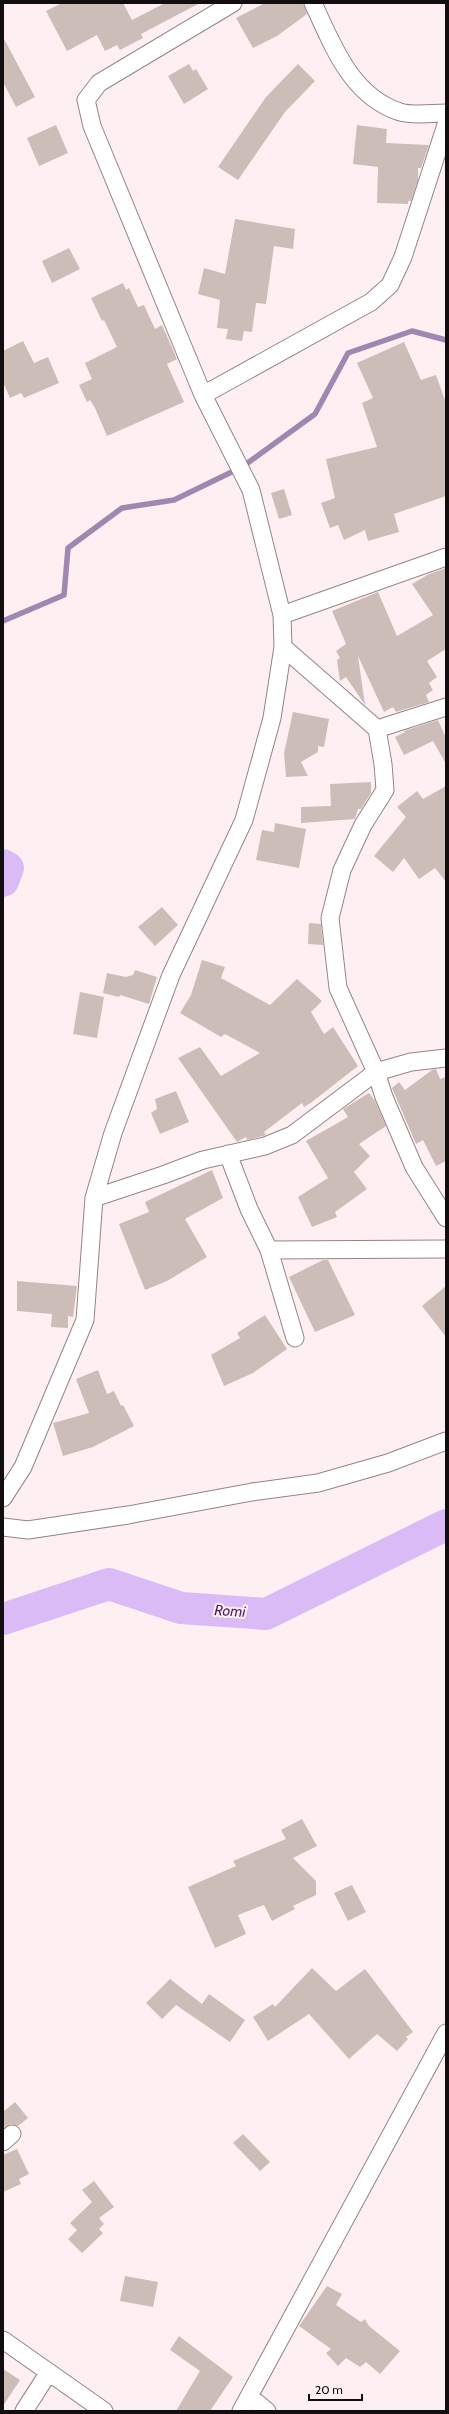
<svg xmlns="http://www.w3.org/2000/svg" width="449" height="2414" viewBox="0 0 449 2414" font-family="Cabin,sans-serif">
  <rect width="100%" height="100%" fill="#fef0f2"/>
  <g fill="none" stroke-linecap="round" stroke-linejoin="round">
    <path stroke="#9f87b0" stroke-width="5.5" d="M3,621L64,595L68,548L122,508L174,500L242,467L315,414L348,353L412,331L446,340"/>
    <path stroke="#dbbbf6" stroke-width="32" d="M3,865L8,868L3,881
      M3,1619L109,1584L181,1608L266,1614L446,1525"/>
  </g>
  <path fill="#cdbdb8" d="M62,3H123L132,20L165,3H200L141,34L143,38L120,50L117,45L105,51L97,35L67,51L46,11Z
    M265,3H303L307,14L277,36L253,48L236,18Z
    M3,37L35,97L16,107L3,82Z
    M189,64L193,71L196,69L208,89L184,104L168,76Z
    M298,64L315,81L285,112L238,180L218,167L266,97Z
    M56,125L68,153L39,166L27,138Z
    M357,125L387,129L386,143L429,145L421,168H418V180L411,201H408V204L377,203L378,167L353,164Z
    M235,219L295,229L293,249L274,246L266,304L256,303L252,332L244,331L242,341L226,339L228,329L217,328L220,300L198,294L204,268L225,274Z
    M69,248L80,269L52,283L42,261Z
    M123,283L126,290L129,288L138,307L144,305L155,329L162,325L177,359L167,364L184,402L107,436L95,408L90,400L87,402L79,385L92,379L85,363L117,347L104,320L102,321L91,298Z
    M23,341L34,363L48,357L59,383L24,398L21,393L10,398L3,382V351Z
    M404,342L421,380L436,375L446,403V496L394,514L399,532L368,541L365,530L344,540L338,525L330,528L321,503L335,498L326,459L377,447L362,403L373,398L357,363Z
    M284,489L292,515L279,519L271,493Z
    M446,568V649L427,661L437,677L429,683L433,690L426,695L429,702L396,712L393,707L384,712L358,656L365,705L346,677L340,681L337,660L340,658L336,651L346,644L332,611L378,592L397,636L433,615L412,584L429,574Z
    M293,712L329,719L324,747L318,746V752L301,762L308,776L286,777L284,753Z
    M438,720L446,738V764L433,741L404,755L395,737L405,732L404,731Z
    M371,782V793L361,809H358L355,819L301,823V807L331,806L330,784Z
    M446,786V882L435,868L419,879L404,858L393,872L374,856L406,817L397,807L417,791L423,799Z
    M275,823L306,829L299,868L256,860L262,830L274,832Z
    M162,907L178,925L155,946L138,927Z
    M309,923L321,924L323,945L308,944Z
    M202,960L225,967L221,978L270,1005L297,979L322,1001L311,1012L324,1034L333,1027L358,1066L312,1102L304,1107L302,1103L264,1132L266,1135L247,1140L246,1137L237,1142L178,1058L200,1047L221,1076L260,1053L225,1034L221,1037L180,1013L191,995Z
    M135,970L157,977L149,1004L120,995L119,997L103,993L107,973L126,977L133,975Z
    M80,992L104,997L97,1038L73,1034Z
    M436,1069L440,1079L446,1077V1161L436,1166L423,1140L416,1144L392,1088L399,1082L405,1090L432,1070Z
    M176,1091L189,1122L160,1134L151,1113L157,1109L155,1099Z
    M369,1093L375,1101L386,1126L359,1144L370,1156L354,1172L367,1189L335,1212L337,1217L312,1227L298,1197L328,1178L306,1141L348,1117L343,1109Z
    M212,1170L223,1198L185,1219L207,1257L167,1281L145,1290L119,1224L149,1212L145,1202Z
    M323,1260H328L355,1315L315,1332L289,1277Z
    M17,1281L77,1286L73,1317L68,1316V1328L51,1327L52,1314L17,1311Z
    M446,1286V1337L422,1306Z
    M265,1315L287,1349L253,1373L224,1386L211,1355L240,1338L237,1333Z
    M98,1370L107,1394L114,1391L121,1406L123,1405L134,1426L93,1447L63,1456L53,1423L89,1413L76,1379Z
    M302,1819L317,1846L293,1858L316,1881V1895L293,1906L295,1909L272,1921L264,1905L238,1915L246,1934L215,1948L188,1887L236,1866L233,1861L286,1839L281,1830Z
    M352,1885L366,1912L348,1921L334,1893Z
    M312,1968L336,1991L365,1969L413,2032L406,2037L408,2039L397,2051L377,2034L349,2059L309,2014L268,2041L253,2017L273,2004L275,2007Z
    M170,1979L202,2004L209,1994L245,2020L230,2042L176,2005L162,2019L146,2003Z
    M15,2102L28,2118L18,2126L10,2124L3,2129V2112Z
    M243,2134L270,2162L260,2171L233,2143Z
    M17,2149L29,2174L19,2179L21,2184L3,2192V2155Z
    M94,2181L114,2207L99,2218L104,2224L99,2229L103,2233L82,2253L68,2239L77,2230L70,2223L92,2202L82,2190Z
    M125,2276L158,2282L153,2307L120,2301Z
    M327,2286L342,2294L336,2305L361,2322L365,2319L369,2326L400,2351L380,2374L366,2362L360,2367L346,2358L338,2366L326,2353L331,2349L299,2326Z
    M179,2336L233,2377L210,2411H176L200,2371L170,2350Z
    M3,2369L20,2380L3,2406Z"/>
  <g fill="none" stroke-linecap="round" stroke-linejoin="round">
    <g stroke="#948486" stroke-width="19">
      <path id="minor" d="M313,3C333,46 351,96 400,112C413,116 432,113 446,113
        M203,395L371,302L390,285L403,257L446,125
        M282,615L446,557
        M283,647L377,729L383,764L385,790L363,825L342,870L330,918L338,988L376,1072L384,1097L414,1167L446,1218
        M377,729L446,707
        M228,1154L249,1209L269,1250L295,1338
        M94,1198L163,1175L203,1160L265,1146L292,1135L376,1072L411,1062L446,1058
        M269,1250L446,1249
        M3,1498L23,1467L85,1320L94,1198L113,1133L171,975L244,820L272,718L283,647L282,615L251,490L203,395L92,126L86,100L99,83L233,3
        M3,1527L28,1530L128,1515L252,1492L318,1483L388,1463L446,1441
        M3,2142L12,2134
        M3,2340L104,2411
        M250,2397L267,2411
        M24,2411L49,2372
        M241,2411L446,2033"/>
    </g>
    <use href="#minor" stroke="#fff" stroke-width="17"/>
  </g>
  <g text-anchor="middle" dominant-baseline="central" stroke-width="4" stroke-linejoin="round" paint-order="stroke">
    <g font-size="15" font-style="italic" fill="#471e62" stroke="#fef0f2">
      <text transform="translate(230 1611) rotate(4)">Romi</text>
    </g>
  </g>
  <rect width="449" height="2414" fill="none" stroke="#120d0e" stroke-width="8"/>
  <path d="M309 2394v6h53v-6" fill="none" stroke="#120d0e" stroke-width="2"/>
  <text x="315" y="2394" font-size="12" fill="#120d0e" stroke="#fef0f2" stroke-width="3" paint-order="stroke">20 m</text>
</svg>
